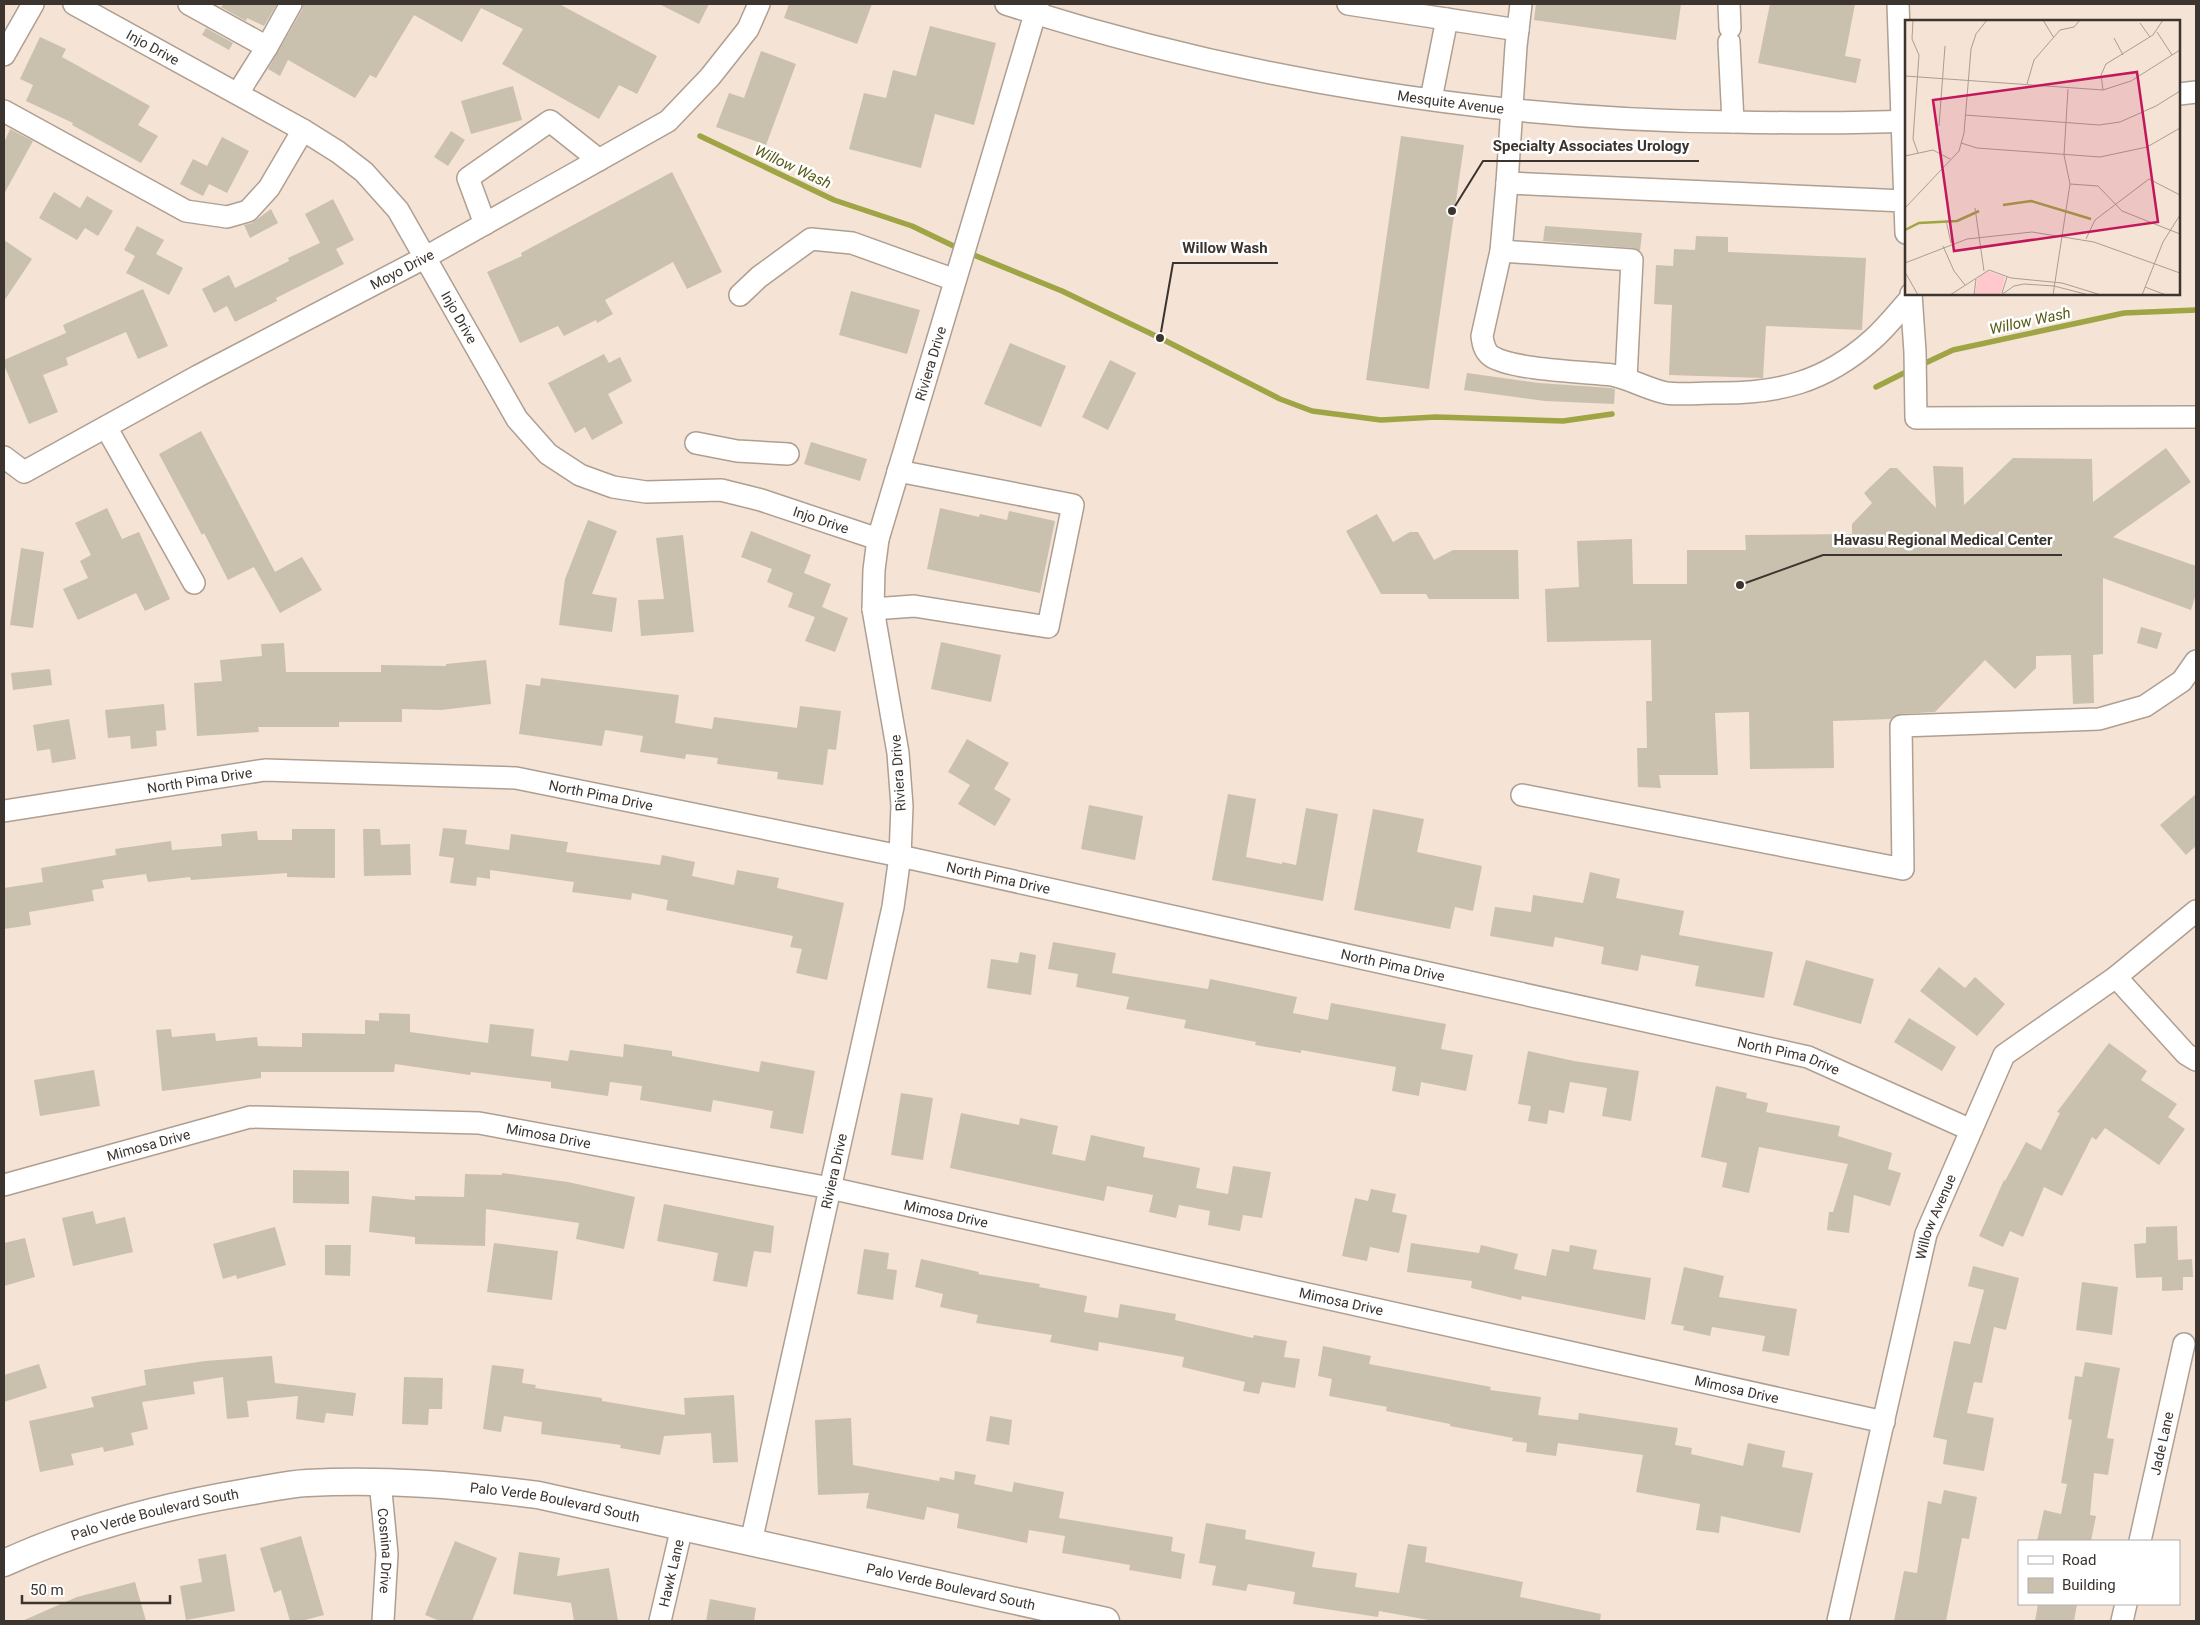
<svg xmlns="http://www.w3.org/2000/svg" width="2200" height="1625" viewBox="0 0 2200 1625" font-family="Roboto,sans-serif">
  <rect width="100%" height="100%" fill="#f5e3d5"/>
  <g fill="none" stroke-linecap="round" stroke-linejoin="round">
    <path stroke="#9fa444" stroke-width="5.5" d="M700,136L834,200L912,226L964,251L1062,291L1160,338L1280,399L1312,411L1381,420L1436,417L1563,421L1612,414
      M1919,366L1953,350L2124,313L2196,310
      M1876,387L1910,370"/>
  </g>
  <path fill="#c9c1ae" d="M221,4H277L264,26L247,18L246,21L221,7L223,5Z
    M303,4H559L657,56L637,94L619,85L599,119L502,64L523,29L481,8L462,42L414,15L376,78L370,75L355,98L288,60L280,76L268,69L302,10Z
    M659,4H709L699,24Z
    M789,4H872L857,44L784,18Z
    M1536,4H1681L1676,40L1534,20Z
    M1770,4H1855L1845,56L1861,59L1856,83L1758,63Z
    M930,26L996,43L974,125L935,114L921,168L849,149L864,93L886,98L893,70L916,76Z
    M206,28L233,43L229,50L202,35Z
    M40,37L66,49L62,57L150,106L138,125L158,136L141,163L72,125L73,123L26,101L33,85L20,79Z
    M761,51L796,64L766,145L716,127L729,93L744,98Z
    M513,86L522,120L471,134L461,101Z
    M10,129L33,141L4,194V143Z
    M451,131L465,140L448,166L434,157Z
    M1401,136L1464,145L1429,389L1366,380Z
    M222,137L249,151L227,193L209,184L203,196L180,184L193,159L207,166Z
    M672,172L722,272L687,289L673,262L605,300L613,314L597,323L596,320L564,336L558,326L520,343L487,272L522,256L521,253Z
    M54,192L80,208L87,196L113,211L98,236L85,228L77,240L39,218Z
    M333,199L354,240L336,249L344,264L276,298L277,301L235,322L227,306L214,313L202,289L229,275L235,288L289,261L288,258L320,243L305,214Z
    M271,209L278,223L250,238L244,225L252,223Z
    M137,226L164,240L156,254L183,268L169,295L126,273L135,256L124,250Z
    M1545,226L1642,233L1640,251L1633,248L1543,241Z
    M1696,236L1728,237V252L1866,258L1862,330L1766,326L1763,378L1669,375L1672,305L1654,304L1656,265L1673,266L1674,249L1695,250Z
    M4,240L32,259L4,301Z
    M143,289L168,346L138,359L126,332L66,358L68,365L43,375L58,412L29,424L4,365V360L66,333L63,325Z
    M851,291L920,310L907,354L839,335Z
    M1010,343L1066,366L1041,427L984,404Z
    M604,354L609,363L620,357L632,381L608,394L623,423L592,440L585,427L575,433L548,383Z
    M1110,360L1136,373L1108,430L1082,417Z
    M1467,373L1539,383L1611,388L1615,389L1614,404L1545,401L1464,390Z
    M201,431L275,572L302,557L322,590L280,613L254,567L228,580L204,533L202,535L159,454Z
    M811,442L867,459L860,481L804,464Z
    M2166,448L2191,482L2113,537L2196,566V594L2191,610L2103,578V654L2093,655L2094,703L2073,704L2071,655L2036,656V668L2015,689L1985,660L1935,712L1901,714L1891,719L1833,721L1834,768L1750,769L1749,712L1715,713L1718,775H1659L1661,788L1638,787L1637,748H1647L1646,701H1652L1651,640L1547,642L1545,589L1579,587L1577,541L1632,539L1633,584H1687V550H1746L1745,535L1852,534V524L1872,503L1864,493L1890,468H1897L1936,508L1933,466L1963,467L1964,505L2013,458L2092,459L2093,502Z
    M107,508L122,539L139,532L170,599L145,611L136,593L78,620L63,589L88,578L80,561L91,555L75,523Z
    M940,508L979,517L980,514L1007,520L1009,511L1055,521L1040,593L927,569Z
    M1377,514L1393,542L1410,532H1418L1434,560L1453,550H1518L1519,599H1429L1426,594H1381L1346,531Z
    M588,520L617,531L592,594L617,598L612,632L559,625L565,579Z
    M751,531L811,555L804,573L831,584L822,607L848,618L835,652L805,641L815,617L788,607L793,593L767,582L772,569L741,557Z
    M683,535L694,632L641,636L638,600L664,599L656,538Z
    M21,548L44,552L33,628L10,625Z
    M2141,627L2162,633L2157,649L2137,643Z
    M941,642L1001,655L991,702L931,689Z
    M284,643L286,672H381V665L446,666V664L486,660L491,704L441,710L402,709V722H339V727H258L259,732L197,736L194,683L222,681L220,660L262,656L261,644Z
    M50,669L52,685L13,690L11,673Z
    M541,678L679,695L675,723L712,729L714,717L797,728L800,706L841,711L836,750L828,749L823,785L777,779L778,772L717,764L718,758L686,754L685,759L640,752L643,736L605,730L602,746L519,734L526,684L540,686Z
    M164,704L166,730L156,731L157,746L131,749L130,736L108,738L105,710Z
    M69,719L76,759L52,763L50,749L37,751L33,725Z
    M967,739L1009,763L994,789L1011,799L995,826L958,804L970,785L948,772Z
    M1228,794L1256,799L1246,857L1282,864V862L1296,865L1306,808L1338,814L1323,901L1212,880Z
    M2196,794V846L2186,855L2160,825Z
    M1089,805L1143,816L1135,860L1081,849Z
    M1373,809L1424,819L1417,852L1482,866L1473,911L1455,907L1450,929L1354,910Z
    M443,828L467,830L465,844L509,850L511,834L568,842L566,852L660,865L662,855L695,862L692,876L734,885L737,870L779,878L777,888L844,903L827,980L796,973L802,949L790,947L793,936L666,910L668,900L632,893L631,900L572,892L574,882L490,870V879L477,877L476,886L450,883L454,858L439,856Z
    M292,829H335V878L287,877V873L191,880L190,877L148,882L146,874L102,880L104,888L92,890L94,901L29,912L31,925L4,929V888L43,882L41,868L116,855L115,849L171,841L172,850L222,846L221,834L257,831L258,840H292Z
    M363,829H380L381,845L410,844L411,875L364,876Z
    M1590,872L1620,879L1616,898L1684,911L1679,935L1773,952L1764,998L1695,986L1699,966L1641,955L1638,971L1601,964L1604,947L1555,937L1553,947L1490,936L1495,907L1531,912L1533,895L1583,903Z
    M1053,942L1116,953L1112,973L1208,989L1210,979L1297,997L1293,1013L1328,1020L1331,1003L1446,1024L1441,1049L1473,1055L1466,1091L1421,1082L1419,1096L1392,1091L1396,1067L1301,1050V1053L1255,1045L1256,1042L1184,1028L1186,1020L1126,1009L1129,997L1076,987L1078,974L1048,969Z
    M1020,952L1036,955L1031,995L987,988L991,959L1018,963Z
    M1806,960L1874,979L1861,1024L1793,1005Z
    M1939,967L1965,988L1975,977L2005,1004L1977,1036L1920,991Z
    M379,1013L410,1014V1032L488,1043L490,1024L534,1029L531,1056L568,1061L570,1050L623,1057L624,1044L672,1051V1056L759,1072L761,1061L815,1071L803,1134L770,1128L773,1111L713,1100L711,1112L640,1100L642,1086L610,1082L608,1096L551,1088V1082L471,1072L470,1075L395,1064L394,1072H261V1078L162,1091L156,1030L171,1029L172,1037L215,1033L216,1041L257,1037L258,1046L302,1047V1033L365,1034V1020L379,1021Z
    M1909,1018L1956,1047L1942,1071L1894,1042Z
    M2109,1043L2147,1071L2141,1080L2177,1104L2168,1117L2185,1129L2159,1165L2105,1128L2096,1140L2092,1137L2062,1196L2044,1187L2023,1237L2010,1231L2003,1247L1979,1236L2004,1180L2005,1181L2026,1142L2041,1150L2060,1113L2057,1112Z
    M1528,1051L1574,1061L1639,1071L1631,1121L1602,1116L1607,1088L1570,1082L1564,1113L1549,1110L1547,1124L1528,1121L1531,1106L1518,1104Z
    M94,1070L100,1106L40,1116L34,1080Z
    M1716,1086L1747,1093L1746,1098L1768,1103L1766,1112L1840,1126L1838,1136L1892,1153L1888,1169L1901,1173L1890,1206L1854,1195L1849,1233L1827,1230L1829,1212H1833L1848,1164L1759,1147L1749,1193L1722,1187L1727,1163L1701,1157Z
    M901,1093L933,1098L923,1160L891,1155Z
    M961,1113L1019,1125L1020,1118L1058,1126L1052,1154L1085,1161L1091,1135L1145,1147L1143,1157L1200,1168L1196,1188L1228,1194L1233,1166L1271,1172L1262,1218L1243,1215L1240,1231L1208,1225L1210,1211L1179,1205L1176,1218L1149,1212L1153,1195L1107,1186L1104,1201L950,1168Z
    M293,1170L349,1171V1204L293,1203Z
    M502,1173L568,1182L635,1197L624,1249L576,1239L579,1223L486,1209L485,1246L415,1244V1237L369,1232L372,1196L415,1200V1196L464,1197L465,1174L502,1175Z
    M1371,1189L1396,1194L1392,1212L1407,1215L1399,1253L1370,1247L1367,1261L1342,1256L1355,1198L1368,1201Z
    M664,1204L774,1226L771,1253L754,1251L747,1287L713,1281L718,1253L657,1241Z
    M93,1211L96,1224L125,1217L133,1252L73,1266L62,1218Z
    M2177,1226L2178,1260L2192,1259L2193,1277H2183V1290L2162,1291V1277L2136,1278L2134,1244L2146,1243V1227Z
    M275,1227L286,1265L237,1279L236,1275L223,1279L213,1244Z
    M25,1238L35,1277L4,1286V1243Z
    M494,1243L558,1251L552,1300L487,1292Z
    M1411,1243L1479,1253L1481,1245L1518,1254L1514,1269L1546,1276L1552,1249L1569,1252L1570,1245L1597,1250L1593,1269L1651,1278L1645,1320L1522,1296L1521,1300L1471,1288L1472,1281L1407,1272Z
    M325,1245H351L350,1276L325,1275Z
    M864,1249L889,1253L887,1269L897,1270L893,1300L857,1294Z
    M921,1259L979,1272L978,1274L1040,1284L1039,1287L1087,1296L1084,1312L1118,1318L1120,1304L1176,1314L1175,1320L1253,1338L1254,1335L1287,1341L1284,1357L1300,1359L1295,1388L1262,1382L1259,1394L1243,1391L1245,1382L1182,1367L1184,1357L1099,1342L1098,1351L1050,1342L1052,1335L976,1323L978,1315L940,1307L943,1294L915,1287Z
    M1973,1266L2019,1278L2006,1330L1994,1327L1982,1383L1974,1382L1967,1413L1994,1418L1984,1471L1943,1464L1947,1440L1933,1437L1954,1341L1970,1344L1984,1290L1968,1286Z
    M1684,1267L1724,1276L1719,1297L1797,1309L1789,1356L1762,1351L1765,1336L1712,1327L1710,1336L1683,1330L1684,1326L1671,1324Z
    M2082,1282L2118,1287L2112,1335L2076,1330Z
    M1323,1346L1371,1356L1369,1364L1491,1387L1490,1390L1541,1397L1538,1415L1578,1420L1579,1413L1678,1428L1675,1445L1692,1448L1691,1454L1743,1466L1748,1443L1785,1451L1782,1467L1813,1473L1800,1533L1721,1516L1719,1533L1696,1530L1700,1504L1636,1492L1643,1455L1558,1443L1556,1456L1526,1452L1527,1443L1512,1441L1513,1438L1450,1426V1424L1386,1411L1387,1407L1329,1396L1332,1379L1318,1376Z
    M272,1356L275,1383L356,1393L353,1416L326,1413L324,1423L296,1419L298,1396L247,1401L249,1417L227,1419L223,1377L193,1382L195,1394L142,1402L148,1429L131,1433L134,1445L104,1452L103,1447L71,1454L74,1465L40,1472L29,1421L94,1407L91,1397L146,1385L144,1370L205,1361Z
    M2085,1362L2120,1368L2107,1438L2114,1439L2108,1475L2094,1473L2090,1515L2096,1516L2091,1541H2037L2044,1510L2061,1514L2067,1484L2061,1483L2072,1420L2068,1419L2075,1376L2082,1377Z
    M39,1364L47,1388L4,1402V1375Z
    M492,1365L524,1369L522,1383L536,1385L535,1388L602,1398V1401L685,1415L684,1398L734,1395L738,1462L713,1463L711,1433L664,1436L660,1455L620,1448L621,1445L541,1434L542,1422L504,1416L501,1432L483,1429Z
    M404,1377L443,1378L442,1409H429L428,1425L402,1424Z
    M990,1416L1012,1420L1009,1445L986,1441Z
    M851,1418L853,1465L939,1481L940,1477L954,1480L955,1471L976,1475L974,1484L1012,1492L1014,1482L1064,1492L1059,1518L1173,1537L1171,1551L1185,1554L1181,1579L1129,1570L1130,1565L1062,1553L1065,1536L1029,1530L1027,1543L957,1528L959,1514L927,1507L924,1520L866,1508L869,1493L818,1495L815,1420Z
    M1944,1490L1977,1497L1969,1539L1962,1538L1946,1621H1894L1904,1571L1917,1573L1928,1501L1941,1504Z
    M1206,1523L1246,1530L1245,1539L1315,1552L1312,1567L1357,1573L1355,1587L1399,1593L1408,1544L1427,1547L1425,1562L1523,1582L1520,1597L1601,1614L1600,1621H1434L1379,1611L1378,1617L1293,1604L1295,1592L1248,1584L1246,1591L1212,1585L1216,1566L1199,1563Z
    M301,1536L324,1615L301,1621H290L281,1590L274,1593L260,1548Z
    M455,1541L497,1558L472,1621H440L425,1615Z
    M519,1552L560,1558L557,1576L609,1568L618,1621H574L571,1603L513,1594Z
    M226,1554L235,1611L186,1620L180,1586L202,1582L198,1559Z
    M135,1582L146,1621H22L77,1597Z
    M710,1599L756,1608L754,1621H706Z
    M2038,1604H2077L2074,1621H2035Z"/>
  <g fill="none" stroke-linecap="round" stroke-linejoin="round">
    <g stroke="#af9f91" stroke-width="24">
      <g id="minor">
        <path id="s1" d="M74,4L303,130L338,152L364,172L398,210L517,419L548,454L580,475L613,487L646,492L721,490L761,500L878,539"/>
        <path d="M189,4L267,47"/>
        <path id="s2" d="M1006,4C1235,78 1491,120 1732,122C1790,123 1848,124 1906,121"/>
        <path d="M1348,4L1518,30"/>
        <path d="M1521,4L1516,46L1507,183L1904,201"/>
        <path d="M1729,4L1730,28"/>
        <path d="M1898,4L1906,233"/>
        <path d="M1729,42L1733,122"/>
        <path d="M4,55L33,4"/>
        <path d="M238,93L267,47L291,4"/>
        <path d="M2179,94L2196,92"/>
        <path d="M1431,99L1447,19"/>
        <path d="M4,111L186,211L227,217L248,211L269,188L303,130"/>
        <path d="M1507,183L1501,251L1482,336C1483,343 1484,351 1491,356C1512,370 1585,372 1612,375C1631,379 1647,389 1666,393C1682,395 1699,393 1715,393C1778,394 1825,382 1872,340C1886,328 1898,312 1911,298"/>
        <path d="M485,224L468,178L550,121L599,160"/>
        <path d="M1501,251L1632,260L1626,378"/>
        <path d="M1911,294L1915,352L1916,418L2196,417"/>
        <path d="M740,295L759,277L811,239L852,243L955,280"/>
        <path d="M106,427L194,583"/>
        <path d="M696,443L737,451L788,454"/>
        <path id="s3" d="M4,457L24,472L198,376L426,257L668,121L710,77L748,29L759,4"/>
        <path d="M873,609L914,606L1048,627L1073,505L898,471"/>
        <path d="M1522,795L1903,869L1901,726L2099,719L2145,706L2182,681L2196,661"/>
        <path id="s4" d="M4,811L265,770L516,778L900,856L1808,1057L1971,1130"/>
        <path d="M2116,977L2186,1054L2196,1060"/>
        <path id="s5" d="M4,1185L250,1117L479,1123L830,1188L1884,1422"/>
        <path id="s6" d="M380,1481L387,1554L383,1621"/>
        <path id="s7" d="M2140,1541L2184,1344"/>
        <path id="s8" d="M751,1542L893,907L900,856L902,806L898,753L873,609L874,570L878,539L1038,4"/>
        <path id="s9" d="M660,1621L682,1527"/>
        <path id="s10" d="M1838,1621L1926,1234L2004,1055L2116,977L2196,911"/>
        <path d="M2122,1621L2126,1604"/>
      </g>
    </g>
    <g stroke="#af9f91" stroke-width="29">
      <g id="major">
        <path id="s11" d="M4,1563C81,1528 163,1506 247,1492C267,1489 287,1484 307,1483C386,1479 459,1485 538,1495L1106,1621"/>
      </g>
    </g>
    <use href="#minor" stroke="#fff" stroke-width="21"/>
    <use href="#major" stroke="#fff" stroke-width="26"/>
  </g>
  <g text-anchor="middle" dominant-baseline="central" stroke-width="5" stroke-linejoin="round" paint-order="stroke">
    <g font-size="14" fill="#3b342f" stroke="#fff">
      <text stroke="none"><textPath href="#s1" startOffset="90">Injo Drive</textPath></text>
      <text stroke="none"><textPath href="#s2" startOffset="456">Mesquite Avenue</textPath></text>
      <text stroke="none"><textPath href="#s3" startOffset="454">Moyo Drive</textPath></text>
      <text stroke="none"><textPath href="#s1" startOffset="510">Injo Drive</textPath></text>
      <text stroke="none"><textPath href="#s8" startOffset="1205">Riviera Drive</textPath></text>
      <text stroke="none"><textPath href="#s1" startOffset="960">Injo Drive</textPath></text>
      <text transform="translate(898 773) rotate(-94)">Riviera Drive</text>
      <text stroke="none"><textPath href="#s4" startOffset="198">North Pima Drive</textPath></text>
      <text stroke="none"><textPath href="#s4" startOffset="602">North Pima Drive</textPath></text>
      <text stroke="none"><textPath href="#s4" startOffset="1008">North Pima Drive</textPath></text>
      <text stroke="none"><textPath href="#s4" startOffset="1412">North Pima Drive</textPath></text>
      <text stroke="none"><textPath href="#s4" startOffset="1818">North Pima Drive</textPath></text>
      <text stroke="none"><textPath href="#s5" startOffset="555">Mimosa Drive</textPath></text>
      <text stroke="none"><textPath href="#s5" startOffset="150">Mimosa Drive</textPath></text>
      <text stroke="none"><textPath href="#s8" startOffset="380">Riviera Drive</textPath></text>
      <text stroke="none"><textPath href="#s5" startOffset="960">Mimosa Drive</textPath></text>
      <text stroke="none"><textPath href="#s10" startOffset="416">Willow Avenue</textPath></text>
      <text stroke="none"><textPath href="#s5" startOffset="1365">Mimosa Drive</textPath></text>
      <text stroke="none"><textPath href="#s5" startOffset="1770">Mimosa Drive</textPath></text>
      <text stroke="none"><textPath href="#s7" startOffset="100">Jade Lane</textPath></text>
      <text stroke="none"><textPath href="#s11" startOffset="564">Palo Verde Boulevard South</textPath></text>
      <text stroke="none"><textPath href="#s11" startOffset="159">Palo Verde Boulevard South</textPath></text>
      <text stroke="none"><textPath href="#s6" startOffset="70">Cosnina Drive</textPath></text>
      <text stroke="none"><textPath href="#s9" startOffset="49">Hawk Lane</textPath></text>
      <text stroke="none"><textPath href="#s11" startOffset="969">Palo Verde Boulevard South</textPath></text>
    </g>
    <g font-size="15" font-style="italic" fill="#585a14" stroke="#fff">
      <text transform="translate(793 167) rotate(25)">Willow Wash</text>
      <text transform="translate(2030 321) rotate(-12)">Willow Wash</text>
    </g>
  </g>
  <g transform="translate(1905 20)">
    <rect width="275" height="275" fill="#f5e3d5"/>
    <path d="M83,251L100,257L97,270L94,275L70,274L73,257Z" fill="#fec8cd"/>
    <path fill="none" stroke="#9fa444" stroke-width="2.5" d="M98,185L126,181L186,199M0,210L14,203L52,201L74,191"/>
    <path fill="none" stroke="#ab9d93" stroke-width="1" d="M8,0L7,19L14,35L8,119L13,133M138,0L149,18M235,3L245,17M252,12L267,35M209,18L218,35M0,56L198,70L226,61L275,30M122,64L129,40L155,10L169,7L175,0M198,70L196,55L201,44L248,15L258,0M60,95L194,105L215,102L251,86L275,71M34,106L40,26M56,123L72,128L195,137L242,127L275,108M0,136L28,130L45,139M165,164L193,166L217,191L275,214M0,188L54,131L59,113L66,29L71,14L82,0M70,188L79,251M41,200L46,223M181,219L190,200L244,159L275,175M38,226L49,251L60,265M0,243L62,219L127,212L189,222L275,253M0,252L13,275M240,267L261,275M97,273L102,257M45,275L84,250L106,258L157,263L196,275M69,275L71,259M96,275L109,266L119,264L149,266L184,275M148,275L165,164L159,135L163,69M237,275L258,222L275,195"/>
    <path fill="#c2185b" fill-opacity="0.15" stroke="#c2185b" stroke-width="2.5" d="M232,52L253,202L49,231L28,80Z"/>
    <rect width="275" height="275" fill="none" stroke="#3b342f" stroke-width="2.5"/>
  </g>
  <path fill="none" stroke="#3b342f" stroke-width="2" d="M1452 211L1483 161H1699M1160 338L1173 263H1278M1740 585L1823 555H2062"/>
  <g fill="#3b342f" stroke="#fff" stroke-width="2">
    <circle cx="1452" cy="211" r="5"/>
    <circle cx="1160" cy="338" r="5"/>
    <circle cx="1740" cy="585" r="5"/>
  </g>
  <g font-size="15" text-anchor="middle" font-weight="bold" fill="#3b342f" stroke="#fff" stroke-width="5" stroke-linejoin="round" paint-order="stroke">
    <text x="1591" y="151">Specialty Associates Urology</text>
    <text x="1225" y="253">Willow Wash</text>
    <text x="1943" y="545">Havasu Regional Medical Center</text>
  </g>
  <rect width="2200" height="1625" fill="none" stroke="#3b342f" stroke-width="10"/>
  <rect x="2018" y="1540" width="162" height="65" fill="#ffffff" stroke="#b1aeac"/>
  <rect x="2028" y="1556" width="25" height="8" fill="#ffffff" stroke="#b1aeac"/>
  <text x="2062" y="1565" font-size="15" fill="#3b342f">Road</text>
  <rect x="2028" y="1578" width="25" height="15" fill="#c9c1ae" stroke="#b1aeac"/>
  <text x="2062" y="1590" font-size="15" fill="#3b342f">Building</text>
  <path d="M22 1595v8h148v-8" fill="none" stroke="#3b342f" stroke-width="2.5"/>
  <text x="30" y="1595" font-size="15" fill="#3b342f" stroke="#ffffff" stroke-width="4" paint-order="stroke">50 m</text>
</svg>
